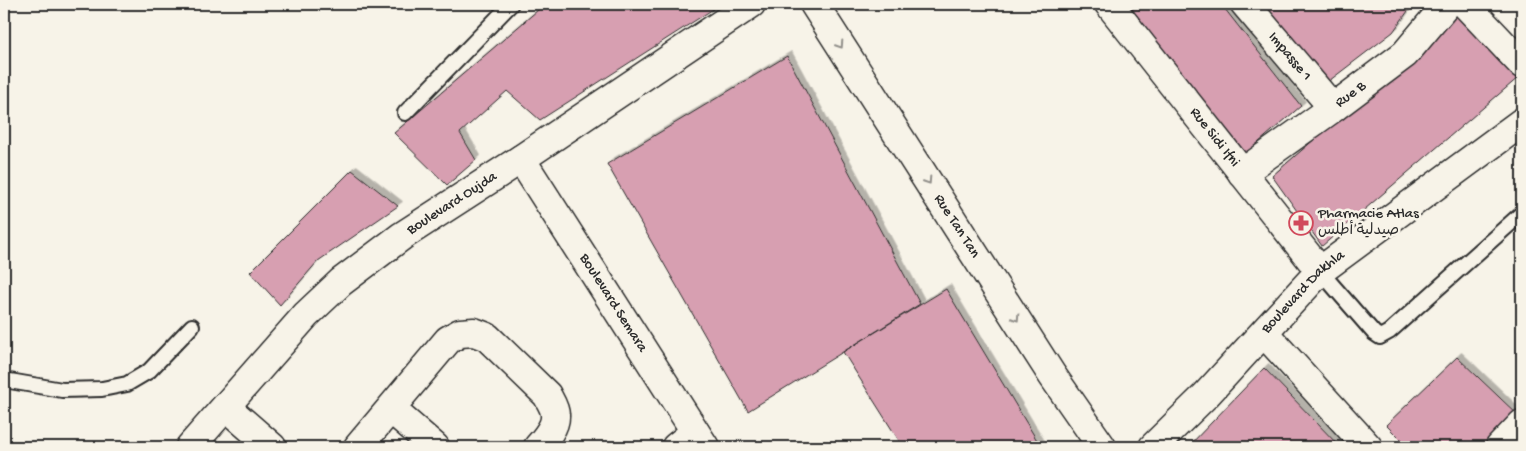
<svg xmlns="http://www.w3.org/2000/svg" width="1526" height="451" viewBox="0 0 1526 451" font-family="'Gochi Hand','Playpen Sans Arabic',sans-serif">
  <defs>
    <filter id="shadow"><feDropShadow dx="4.5" dy="-4.5" stdDeviation="0" flood-color="#0004"/></filter>
  </defs>
  <rect width="100%" height="100%" fill="#f7f3e8"/>
  <filter id="ink" filterUnits="userSpaceOnUse"><feTurbulence type="fractalNoise" baseFrequency=".02" numOctaves="2"/><feDisplacementMap in="SourceGraphic" scale="10" xChannelSelector="R" yChannelSelector="G"/><feConvolveMatrix kernelMatrix="1 2 1 2 8 2 1 2 1" color-interpolation-filters="sRGB"/></filter>
  <g filter="url(#ink)">
    <path fill="#d79fb1" stroke="#2b2b2b" filter="url(#shadow)" d="M545,4H721L540,120L507,91L460,133L476,160L447,185L394,133Z
      M1128,4H1221L1301,106L1244,155Z
      M1254,4H1413L1393,32L1321,87Z
      M1458,15L1519,77L1322,246L1272,176Z
      M787,56L920,304L748,411L607,164Z
      M352,170L398,206L318,261L280,305L250,272Z
      M946,289L1041,447H903L843,352Z
      M1457,357L1520,417L1490,447H1408L1386,425Z
      M1264,368L1340,447H1188Z"/>
    <g fill="none" stroke-linecap="round" stroke-linejoin="round">
      <g stroke="#2b2b2b" stroke-width="18">
        <path id="service" d="M405,113L511,4
          M1320,271L1374,333L1380,337L1389,332L1522,213
          M4,380L62,390L102,389L127,384L149,371L192,326"/>
      </g>
      <g stroke="#2b2b2b" stroke-width="31">
        <g id="minor">
          <path id="s1" d="M814,4L1052,375L1102,447"/>
          <path id="s2" d="M1109,4L1320,271"/>
          <path id="s3" d="M1245,4L1333,108"/>
          <path d="M1465,4L1522,64"/>
          <path id="s4" d="M521,159L705,447"/>
          <path id="s5" d="M1242,173L1333,108L1405,54L1447,4"/>
          <path d="M1264,333L1368,447"/>
          <path d="M226,407L272,447"/>
          <path d="M391,409L435,447"/>
          <path id="s6" d="M190,447L306,315L341,282L402,236L521,159L751,4"/>
          <path d="M358,447L448,340L460,333L474,332L487,337L547,395C550,401 555,408 555,415C556,426 545,439 538,447"/>
          <path d="M676,447L695,432"/>
          <path id="s7" d="M1153,447L1206,395L1320,271L1522,122"/>
          <path d="M1500,447L1522,424"/>
        </g>
      </g>
      <use href="#service" stroke="#f7f3e8" stroke-width="14"/>
      <use href="#minor" stroke="#f7f3e8" stroke-width="28"/>
    </g>
    <defs><path id="oneway-chevron" d="M-2-3.5L2.5 0L-2 3.5" fill="none" stroke-width="1.6" stroke-linecap="round" stroke-linejoin="round" transform="scale(1.25)"/></defs>
    <g stroke="#918f8a">
      <use href="#oneway-chevron" transform="translate(840 45) rotate(57)"/>
      <use href="#oneway-chevron" transform="translate(928 181) rotate(57)"/>
      <use href="#oneway-chevron" transform="translate(1016 318) rotate(57)"/>
    </g>
  </g>
  <defs>
    <g id="pharmacy-ring" transform="scale(1.25)"><circle r="9.5" fill="#f7f3e8" stroke="#d1495b" stroke-width="1.5"/><path d="M-2-6h4v4h4v4h-4v4h-4v-4h-4v-4h4Z" fill="#d1495b"/></g>
  </defs>
  <g fill-rule="evenodd">
    <use href="#pharmacy-ring" x="1301" y="223"/>
  </g>
  <g text-anchor="middle" dominant-baseline="central" stroke-width="5" stroke-linejoin="round" paint-order="stroke">
    <g font-size="15" fill="#2b2b2b" stroke="#f7f3e8">
      <text stroke="none"><textPath href="#s3" startOffset="69">Impasse 1</textPath></text>
      <text stroke="none"><textPath href="#s5" startOffset="134">Rue B</textPath></text>
      <text stroke="none"><textPath href="#s2" startOffset="170">Rue Sidi Ifni</textPath></text>
      <text stroke="none"><textPath href="#s6" startOffset="360">Boulevard Oujda</textPath></text>
      <text stroke="none"><textPath href="#s1" startOffset="264">Rue Tan Tan</textPath></text>
      <text stroke="none"><textPath href="#s7" startOffset="216">Boulevard Dakhla</textPath></text>
      <text stroke="none"><textPath href="#s4" startOffset="171">Boulevard Semara</textPath></text>
    </g>
    <g font-size="15" fill="#2b2b2b" stroke="#f7f3e8" text-anchor="start">
      <text x="1318" y="214">Pharmacie Atlas<tspan x="1318" dy="17">صيدلية أطلس</tspan></text>
    </g>
  </g>
  <rect width="1526" height="451" fill="none" stroke="#f7f3e8" stroke-width="20"/>
  <rect x="10" y="10" width="1506" height="431" fill="none" stroke="#2b2b2b" stroke-width="2" filter="url(#ink)"/>
</svg>
